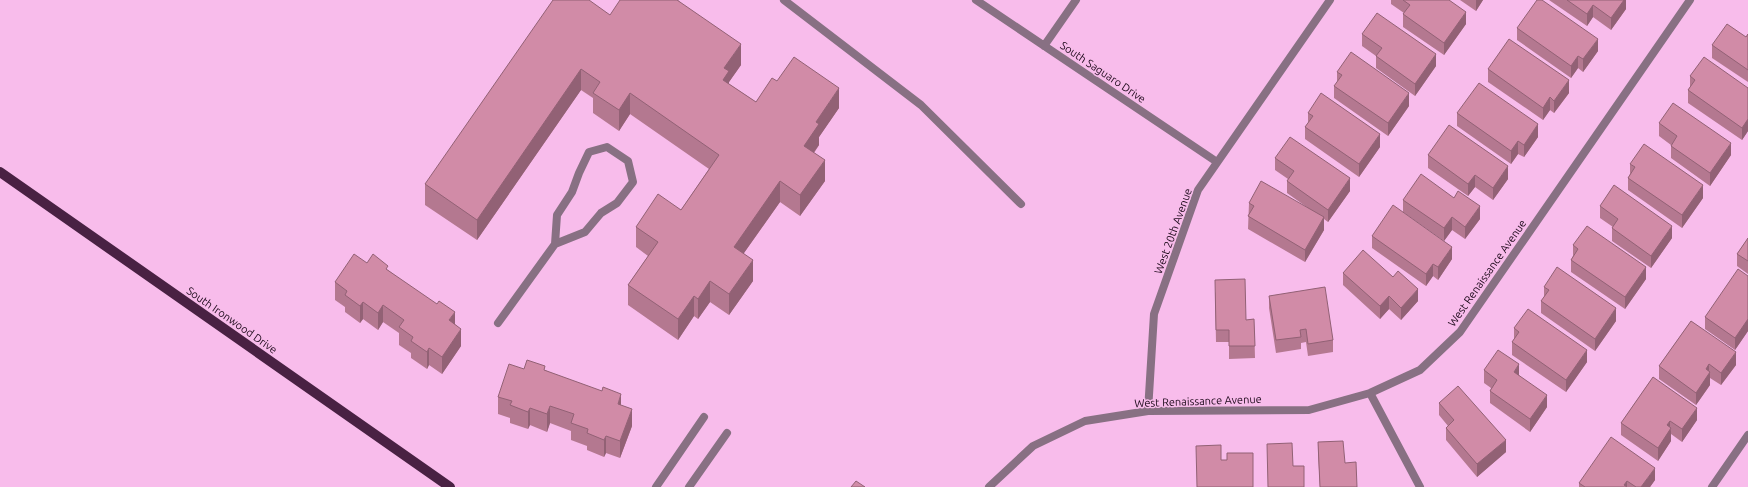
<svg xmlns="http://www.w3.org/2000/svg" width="1748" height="487" viewBox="0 0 1748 487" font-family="Ubuntu,sans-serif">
  <rect width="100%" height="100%" fill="#f8bceb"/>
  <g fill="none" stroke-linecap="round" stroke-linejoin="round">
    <path stroke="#887083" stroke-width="8" d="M784,0L921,105L1021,204
      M498,323L555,244L585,232L601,213L617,203L633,182L628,161L607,147L589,152L579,173L572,192L557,215L555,244
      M656,487L704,417
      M689,487L727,433"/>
    <path stroke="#887083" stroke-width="8" d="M976,0L1217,162
      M1044,46L1076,0
      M1370,393L1420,487
      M1148,411L1154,314L1198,190L1330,0
      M989,487L1033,446L1085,421L1148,411L1309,410L1370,393L1420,370L1460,332L1690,0
      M1712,487L1748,435"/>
    <path stroke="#492143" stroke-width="10" d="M0,172L450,487"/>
  </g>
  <path fill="#b47890" d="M678,0L741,65L729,82V84L756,102L777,81L839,108L819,137V145L814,153L825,181L800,216L780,202L744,253L753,281L729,315L710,302L698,319L694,316L678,340L628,305V285L648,256L636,247V227L681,210L709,169L630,114L619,131L593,113V98L581,90L477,240L425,205V184L610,15Z
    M1391,0H1449L1466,24L1444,55L1403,27V14L1404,13L1391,4Z
    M1460,0H1483L1476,11Z
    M1549,0H1626V9L1611,30L1593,17L1587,26Z
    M1517,28L1598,51L1583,72L1578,68L1571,78L1517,40Z
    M1362,34L1436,66L1415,96L1376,68V56L1362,46Z
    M1748,34V82L1712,58V45L1746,37Z
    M1488,69L1569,93L1554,113L1550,110L1543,120L1488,82Z
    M1337,72L1409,106L1388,136L1334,98V86L1337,83Z
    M1690,76L1748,88V131L1742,140L1688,103V90L1690,87Z
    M1308,113L1380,147L1359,177L1305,139V127L1308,123Z
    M1457,113L1538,137L1524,157L1518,154L1511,164L1457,126Z
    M1659,123L1731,155L1710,186L1671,158V145L1659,136Z
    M1428,155L1508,179L1493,200L1475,187L1468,196L1428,168Z
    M1275,158L1350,191L1328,222L1324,219V230L1305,262L1248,229L1249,203L1308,208L1287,193V181L1288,179L1275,170Z
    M1630,164L1703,198L1682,228L1628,190V178L1630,174Z
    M1403,200L1480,219L1465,239L1452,230L1444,241L1403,212Z
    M1600,206L1672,238L1651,268L1612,241V228L1613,227L1600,218Z
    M1372,236L1452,259L1438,280L1433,276L1426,286L1372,248Z
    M1748,238V274L1737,266V254Z
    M1573,245L1646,279L1625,309L1571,272V260L1573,256Z
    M367,263L388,270L455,324L461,346L442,374L429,365L427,369L411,358V353L399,345V333L383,322L378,330L363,319L360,323L345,312V307L335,300V282Z
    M1343,273L1418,301L1401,320L1389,309L1380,319L1343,285Z
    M1748,276V331L1735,350L1705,329V317Z
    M1544,287L1616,321L1595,351L1541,313V301L1544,298Z
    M1215,292L1246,320L1254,319L1255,358L1229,359V342H1216Z
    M1269,296L1333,340V352L1308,356L1306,342L1301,343V349L1276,353L1269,308Z
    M1691,321L1736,365L1721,385L1710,378V385L1696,405L1659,379V366Z
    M1514,328L1587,362L1566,392L1512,355V342L1514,339Z
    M524,369L545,370L621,405L632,426L620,458L606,453L604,457L587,450V446L571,440V431L550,423L547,432L530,425L528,429L510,423V418L498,414V397Z
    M1484,370L1519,375L1547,407L1530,432L1490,403V391L1491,388L1484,383Z
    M1653,377L1697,420L1682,442L1671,434V441L1658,461L1621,435V423Z
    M1439,403L1506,452L1477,477L1446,440V428L1448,426L1439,415Z
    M1318,442L1345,463L1357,487H1320L1318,455Z
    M1655,480L1650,487H1579V483Z"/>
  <path fill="#926175" d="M1476,0H1483L1476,11Z
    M1624,0H1626V9L1611,30V18Z
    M1593,5V17L1587,26V14Z
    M1466,12V24L1444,55V43Z
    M1598,39V51L1583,72V59Z
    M741,44V65L729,82V92L723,80L724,68Z
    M1436,54V66L1415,96V84Z
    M1578,56V68L1571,78V66Z
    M581,69V90L477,240V220Z
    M1569,80V93L1554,113V101Z
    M839,88V108L819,137V145L804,166V146L816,122Z
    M630,93V114L619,131V110Z
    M1409,93V106L1388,136V123Z
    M1550,97V110L1543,120V108Z
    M1748,119V131L1742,140V128Z
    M1538,124V137L1524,157V145Z
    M1380,134V147L1359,177V164Z
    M1518,141V154L1511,164V151Z
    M1731,143V155L1710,186V173Z
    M825,160V181L800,216V195Z
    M1508,166V179L1493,200V188Z
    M1475,175V187L1468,196V184Z
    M1350,178V191L1328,222V210Z
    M780,181V202L734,267V247Z
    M1703,185V198L1682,228V215Z
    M1480,206V219L1465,239V227Z
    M1324,217V230L1305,262V250Z
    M1452,217V230L1444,241V228Z
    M1672,226V238L1651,268V256Z
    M1452,247V259L1438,280V267Z
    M753,260V281L729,315V294Z
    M1433,264V276L1426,286V274Z
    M1646,267V279L1625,309V297Z
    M710,281V302L698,319V299Z
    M1418,289V301L1401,320V308Z
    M694,296V316L678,340V319Z
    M1389,296V309L1380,319V306Z
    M363,302V319L360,323V306Z
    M383,305V322L378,330V313Z
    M1616,308V321L1595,351V339Z
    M455,312V329L449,320Z
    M1748,319V331L1735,350V338Z
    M461,329V346L442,374V357Z
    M429,348V365L427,369V352Z
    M1587,350V362L1566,392V380Z
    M1736,352V365L1721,385V373Z
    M1519,364V377L1514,372Z
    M1709,364V374L1710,372V385L1696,405V393L1706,369Z
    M621,394V411L618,404Z
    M1547,395V407L1530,432V419Z
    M550,406V423L547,432V414Z
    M530,408V425L528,429V412Z
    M1697,408V420L1682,442V429Z
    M632,409V426L620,458V441Z
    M1670,421V431L1671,428V441L1658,461V448L1667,425Z
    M606,436V453L604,457V440Z
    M1506,440V452L1477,477V464Z
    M1655,468V480L1650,487H1641Z
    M1627,481V487H1624V485Z"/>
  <path fill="#d18ba7" stroke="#926175" d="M553,0H589L610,15L620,0H677L741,44L724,68L729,71L723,80L756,102L772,78L777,81L794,57L839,88L816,122L819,124L804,146L825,160L800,195L780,181L734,247L753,260L729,294L710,281L698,299L694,296L678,319L628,285L658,242L636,227L658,194L681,210L719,155L630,93L619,110L593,93L600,82L581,69L477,220L425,184Z
    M1403,0H1449L1466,12L1444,43L1403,14L1410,5Z
    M1537,0H1542L1598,39L1583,59L1578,56L1571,66L1517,28Z
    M1567,0H1624L1611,18L1593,5L1587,14Z
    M1377,13L1436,54L1415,84L1376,56L1382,48L1362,34Z
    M1727,24L1746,37L1748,34V70L1712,45Z
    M1509,39L1569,80L1554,101L1550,97L1543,108L1488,69Z
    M1351,52L1409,93L1388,123L1334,86L1342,75L1337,72Z
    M1704,57L1748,88V119L1742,128L1688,90L1695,80L1690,76Z
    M1479,83L1538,124L1524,145L1518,141L1511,151L1457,113Z
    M1321,93L1380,134L1359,164L1305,127L1313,116L1308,113Z
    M1673,103L1731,143L1710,173L1671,146L1677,136L1659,123Z
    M1449,125L1508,166L1493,188L1475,175L1468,184L1428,155Z
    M1290,137L1350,178L1328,210L1287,181L1294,171L1275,158Z
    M1644,144L1703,185L1682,215L1628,178L1635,167L1630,164Z
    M1421,174L1454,198L1458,191L1480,206L1465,227L1452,217L1444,228L1403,200Z
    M1261,181L1324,217L1305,250L1248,216L1254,206L1249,203Z
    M1614,185L1672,226L1651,256L1612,228L1618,219L1600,206Z
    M1393,205L1452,247L1438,267L1433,264L1426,274L1372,236Z
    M1587,226L1646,267L1625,297L1571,260L1578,249L1573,245Z
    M1748,238V261L1737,254Z
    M1363,250L1393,277L1398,271L1418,289L1401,308L1389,296L1380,306L1343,273Z
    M354,254L367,263L373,254L388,266L386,269L437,304L439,301L455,312L449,320L461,329L442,357L429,348L427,352L411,341L413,337L399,327L404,320L383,305L378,313L363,302L360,306L345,295L347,291L335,282Z
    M1557,267L1616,308L1595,339L1541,301L1549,290L1544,287Z
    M1738,269L1748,276V319L1735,338L1705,317Z
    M1245,279L1246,320L1254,319L1255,346H1229V330H1216L1215,280Z
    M1325,287L1333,340L1308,344L1306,329L1300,330L1301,337L1276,340L1269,296Z
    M1528,309L1587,350L1566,380L1512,342L1519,332L1514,328Z
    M1691,321L1736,352L1721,373L1709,364L1706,369L1710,372L1696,393L1659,366Z
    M1498,350L1519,364L1514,372L1547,395L1530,419L1490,391L1497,380L1484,370Z
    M527,360L545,366L544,370L602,391L603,387L621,394L618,404L632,409L620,441L606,436L604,440L587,433L588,429L571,423L574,414L550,406L547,414L530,408L528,412L510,405L512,401L498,397L509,364L524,369Z
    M1653,377L1697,408L1682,429L1670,421L1667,425L1671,428L1658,448L1621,423Z
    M1458,386L1506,440L1477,464L1446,428L1454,420L1439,403Z
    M1611,437L1655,468L1641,487H1636L1627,481L1624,485L1627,487H1585L1579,483Z
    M1343,441L1345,463L1356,462L1357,487H1320L1318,442Z
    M1292,443L1293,466H1304V487H1268L1267,444Z
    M1221,445V460H1227V453H1253V487H1197L1196,446Z
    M856,481L865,487H851Z"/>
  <g text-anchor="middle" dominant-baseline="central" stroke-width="3" stroke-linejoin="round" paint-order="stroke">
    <g font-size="11" fill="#1e0a1b" stroke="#f8bceb">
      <text transform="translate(1103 72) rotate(34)">South Saguaro Drive</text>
      <text transform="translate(1173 231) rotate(-70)">West 20th Avenue</text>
      <text transform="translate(1487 273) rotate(-55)">West Renaissance Avenue</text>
      <text transform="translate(232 320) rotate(35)">South Ironwood Drive</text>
      <text transform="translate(1198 401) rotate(-2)">West Renaissance Avenue</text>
    </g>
  </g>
</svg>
